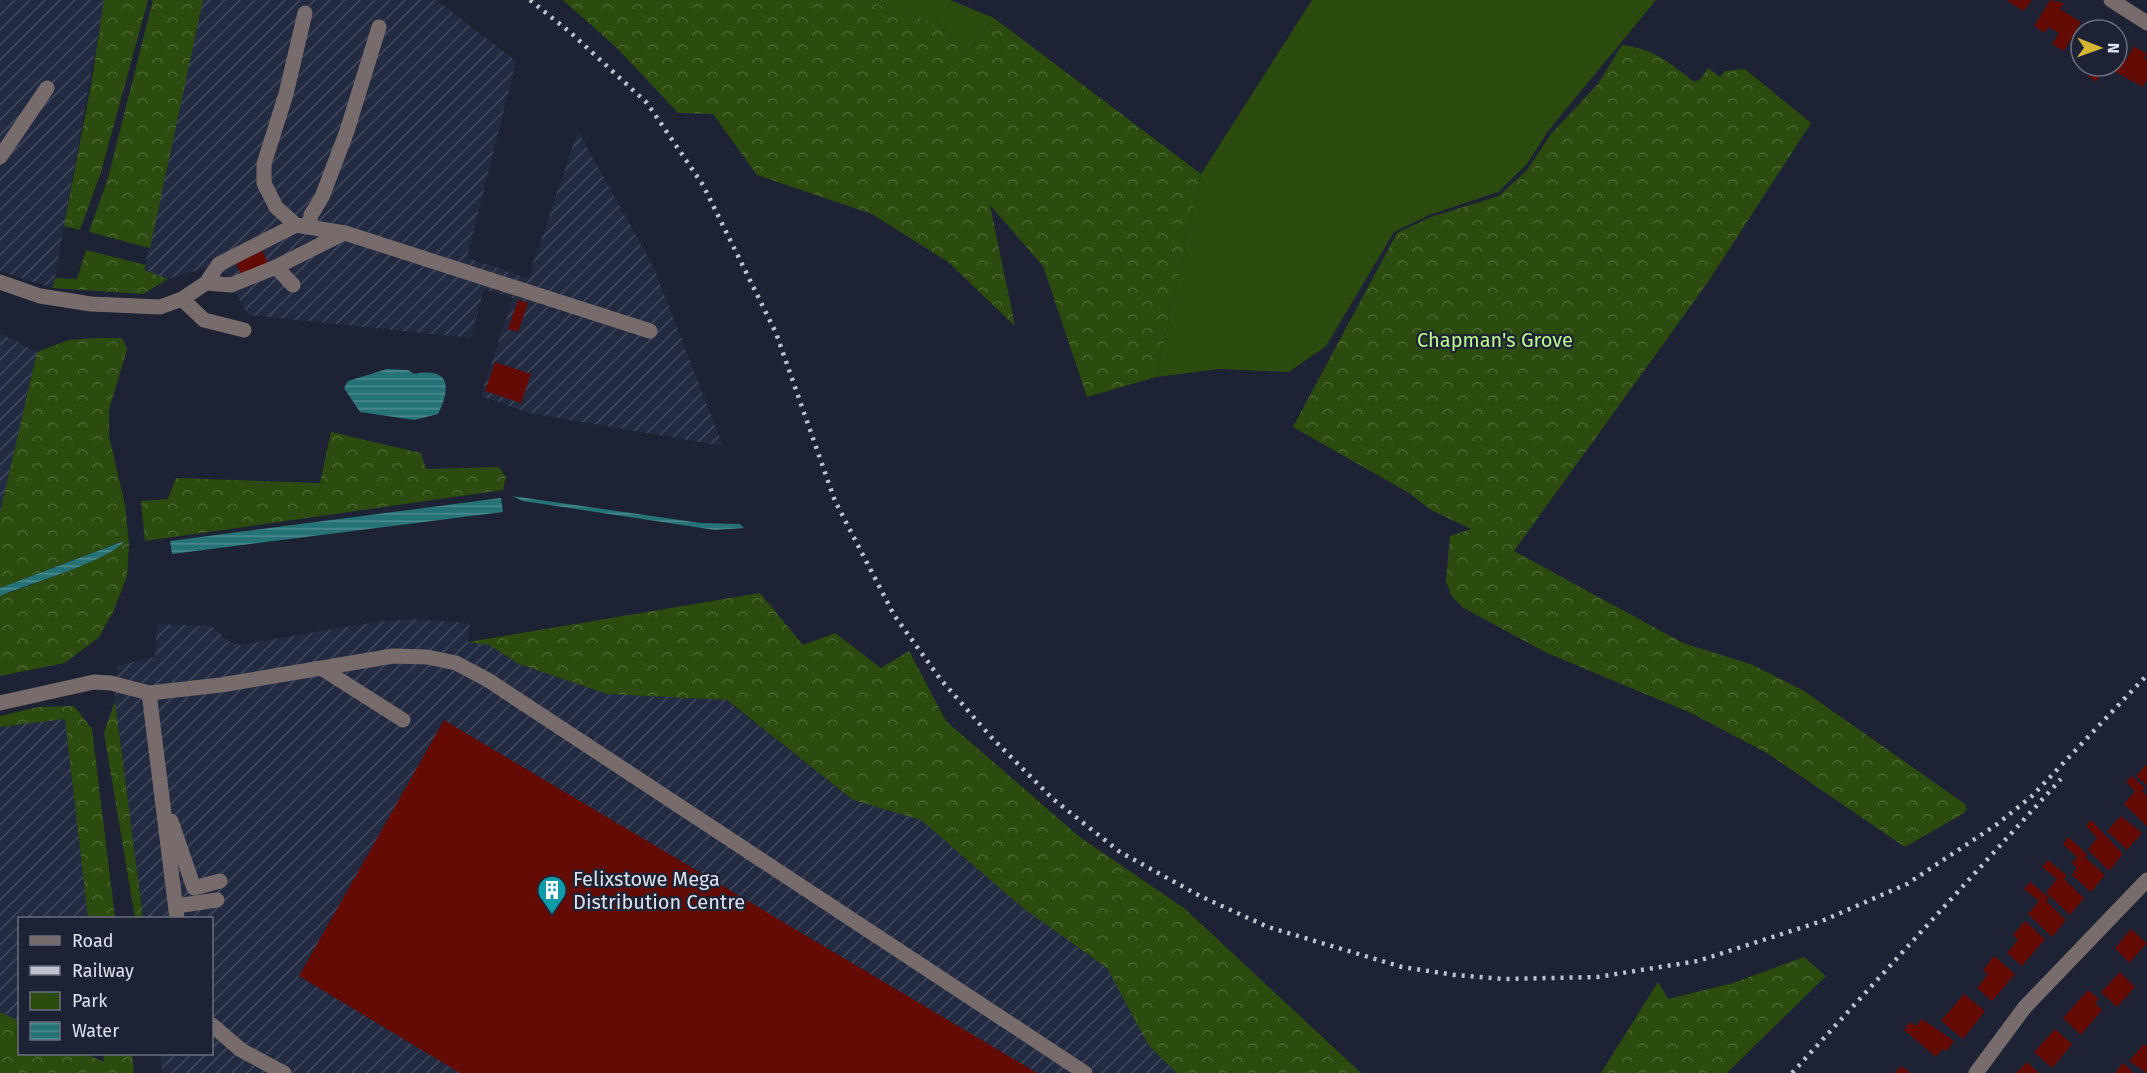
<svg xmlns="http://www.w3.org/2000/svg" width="2147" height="1073" viewBox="0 0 2147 1073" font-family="'Fira Sans',sans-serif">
  <defs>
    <pattern id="industrial-furrows" width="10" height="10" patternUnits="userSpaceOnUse" patternTransform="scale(1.5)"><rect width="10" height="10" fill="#232b42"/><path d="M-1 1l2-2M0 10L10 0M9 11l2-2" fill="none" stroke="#42495e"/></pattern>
    <pattern id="forest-crowns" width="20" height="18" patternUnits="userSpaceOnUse" patternTransform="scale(1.5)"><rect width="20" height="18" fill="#2c4c0f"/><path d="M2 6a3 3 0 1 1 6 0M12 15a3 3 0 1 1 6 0" fill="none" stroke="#4a6632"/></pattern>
    <pattern id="water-rules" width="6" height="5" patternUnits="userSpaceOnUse" patternTransform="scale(1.5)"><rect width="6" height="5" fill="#257277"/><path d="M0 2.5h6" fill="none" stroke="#4f8c91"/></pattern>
  </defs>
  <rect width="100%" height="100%" fill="#1d2334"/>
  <path fill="url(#industrial-furrows)" d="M0,0H104L53,288L0,271Z
    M203,0H436L516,61L467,258L528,278L578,131L653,266L723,446L529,413L481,396L513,298L484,289L471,338L248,315L219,264L168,279L144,270Z
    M0,333L37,352L0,513Z
    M412,619L470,623L468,642L489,645L519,664L607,694L726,700L852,800L921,820L1023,908L1107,968L1149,1046L1177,1073H162L160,1054H212V918H143L115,701L117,666L155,657L157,624L211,626L228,641L240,645L375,622Z
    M65,719L88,918H20L19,1021L0,1012V727Z"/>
  <path fill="#2c4c0f" d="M863,0H950L994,18L965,55L939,24Z
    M1312,0H1656L1548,131L1527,164L1498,192L1429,215L1394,232L1326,346L1289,372L1219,369L1156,377L1201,174Z"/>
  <path fill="url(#forest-crowns)" d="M104,0H148L101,172L80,230L64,226L91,85Z
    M153,0H203L150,248L89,232L108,178Z
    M563,0H863L939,24L965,55L994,18L1201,174L1156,377L1087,397L1043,266L990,205L1015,326L948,262L872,214L757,175L713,114L678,113L617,48Z
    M1622,45C1652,48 1671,63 1694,82L1700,80L1708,68L1720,77L1725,71L1745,69L1811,123L1708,282L1514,551L1683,643L1753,665L1804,691L1965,804L1967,809L1964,813L1905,847L1767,753L1691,713L1547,653L1462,607L1451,595L1446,581L1450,536L1471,529L1431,510L1409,493L1293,427L1397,233L1431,217L1499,196L1527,170L1551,134L1598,84Z
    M86,250L146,265L144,270L168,279L143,294L53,288L55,278L77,279Z
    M97,338H122L127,349L109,410V436L125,505L129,544L127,576L114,610L99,637L65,663L0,676V596C22,588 115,557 123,541L0,588V513L37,352L69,340Z
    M331,432L421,453L426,469L499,467L506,477L503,490L145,541L141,501L168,499L176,478L320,483Z
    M760,593L803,645L835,633L881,668L909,651L946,721L1081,838L1184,908L1361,1073H1177L1149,1046L1107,968L1023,908L921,820L853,800L727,700L607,694L519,664L489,645L468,642Z
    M115,701L143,918H135L104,733Z
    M74,706L92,729L115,918H88L65,719L0,727V716L38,707Z
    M1804,957L1826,976L1727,1073H1601L1658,982L1668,999L1733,983Z
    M0,1012L19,1021L20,1054H86L104,1062L103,1054H132L134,1073H0Z"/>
  <path fill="url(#water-rules)" d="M387,369L408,370L414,374C449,367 452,386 438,414L414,420L360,412L344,388L348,381Z
    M512,496L701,523L740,524L744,528L715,530L523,501Z
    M501,498L503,512L172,554L170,541Z
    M124,541C112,560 25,585 0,596V588Z"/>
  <path fill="#640b05" d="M2006,0H2032L2024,11Z
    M2050,0L2064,3L2060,9L2081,22L2064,51L2052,44L2059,33L2048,27L2045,33L2034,26Z
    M2081,39V54L2074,49Z
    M2134,46L2147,54L2144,58L2147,60V80L2143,87L2112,70L2117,66L2120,56L2126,60Z
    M2094,66H2106L2096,82L2088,76Z
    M262,251L269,264L242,277L236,263Z
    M518,300L528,303L518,332L508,329Z
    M495,362L531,374L521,403L485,391Z
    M444,720L479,741L1037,1073H460L299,976Z
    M2147,764V785L2136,776Z
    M2132,776L2145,788L2142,791L2147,796V826L2124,804L2135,791L2126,782Z
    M2121,816L2142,833L2127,850L2107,831Z
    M2091,820L2123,854L2109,871L2088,850L2097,838L2086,826Z
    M2068,837L2087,854L2085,857L2105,875L2091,892L2072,875L2077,868L2072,863L2077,857L2063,844Z
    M2048,860L2067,876L2064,879L2084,898L2070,915L2046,892L2057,879L2042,867Z
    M2030,882L2049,898L2046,901L2066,920L2052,937L2028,914L2039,901L2024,889Z
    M2025,921L2045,939L2022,966L2007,953L2018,940L2013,935Z
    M2131,929L2147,943L2129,963L2115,948Z
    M1994,956L2015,974L1992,1001L1977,988L1988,974L1983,970Z
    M2120,972L2135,987L2117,1007L2101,992Z
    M2088,990L2099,999L2095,1003L2102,1010L2081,1035L2063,1018Z
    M1964,994L1985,1011L1963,1039L1941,1021Z
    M1922,1019L1954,1041L1947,1051L1942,1049L1936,1057L1904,1030L1910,1022L1916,1026Z
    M2055,1029L2072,1044L2052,1068L2034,1052Z
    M2144,1044L2147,1046V1073L2129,1061Z
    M2027,1062L2039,1073H2016Z
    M2123,1063L2134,1073H2115Z
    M1901,1066L1911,1073H1895Z"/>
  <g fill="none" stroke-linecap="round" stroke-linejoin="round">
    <path stroke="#776b6b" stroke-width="15" d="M2111,0L2147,23
      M305,13L286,94L264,164V183L276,207L296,225L345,233L650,331
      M0,157L47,88
      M309,227L311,215L322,197L347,131L379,27
      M276,267L293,285
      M0,282L40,296L91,304L160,307L182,299L204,320L244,330
      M206,283L231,285L276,267L344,233
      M182,299L206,283L219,264L296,225
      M321,668L403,720
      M149,693L177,918
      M0,703L94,682L111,683L149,693L221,685L393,656L427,657L456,663L488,680L1085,1073
      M171,821L194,888L220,881
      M176,906L217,900
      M212,1025L241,1050L284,1073
      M1976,1073L2025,1007L2147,880"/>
    <path stroke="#bec3cf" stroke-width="4.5" stroke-dasharray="3 6" stroke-linecap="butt" d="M530,0L571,33L647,103L703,185L776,333L835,501L894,615L941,680L992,738L1053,799L1120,852L1200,896L1268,927L1402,967L1455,975L1505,979L1597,977L1698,961L1822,921L1907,884L1996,825L2032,796L2147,675
      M1792,1073L2061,779"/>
  </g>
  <defs>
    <g id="building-pin" transform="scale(1.5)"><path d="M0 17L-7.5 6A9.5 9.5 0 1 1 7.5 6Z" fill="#0f9aa8" stroke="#1d2334"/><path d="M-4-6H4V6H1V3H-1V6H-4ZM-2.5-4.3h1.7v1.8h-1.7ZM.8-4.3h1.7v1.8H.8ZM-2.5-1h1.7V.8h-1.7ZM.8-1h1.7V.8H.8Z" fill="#fff"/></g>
  </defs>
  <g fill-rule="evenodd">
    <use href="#building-pin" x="552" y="890"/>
  </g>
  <g text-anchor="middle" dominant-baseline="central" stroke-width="4.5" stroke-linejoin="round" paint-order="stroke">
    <g font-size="20" fill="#bcfa8e" stroke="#1d2334">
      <text x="1495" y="340">Chapman's Grove</text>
    </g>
    <g font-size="20" fill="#dde1ed" stroke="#1d2334" text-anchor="start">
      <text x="573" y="879">Felixstowe Mega<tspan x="573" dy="23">Distribution Centre</tspan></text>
    </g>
  </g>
  <rect x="18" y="917" width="195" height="138" fill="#1d2334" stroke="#6a6f7e" stroke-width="1.5"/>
  <rect x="30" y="936" width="30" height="9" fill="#776b6b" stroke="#6a6f7e" stroke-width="1.5"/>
  <text x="72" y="947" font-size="18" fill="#dde1ed">Road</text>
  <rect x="30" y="966" width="30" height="9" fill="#bec3cf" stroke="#6a6f7e" stroke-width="1.5"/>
  <text x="72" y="977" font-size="18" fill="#dde1ed">Railway</text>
  <rect x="30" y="992" width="30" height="18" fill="#2c4c0f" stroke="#6a6f7e" stroke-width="1.5"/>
  <text x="72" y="1007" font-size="18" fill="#dde1ed">Park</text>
  <rect x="30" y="1022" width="30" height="18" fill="url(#water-rules)" stroke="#6a6f7e" stroke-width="1.5"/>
  <text x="72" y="1037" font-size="18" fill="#dde1ed">Water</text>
  <g transform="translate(2099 48) rotate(91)"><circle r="28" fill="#1d2334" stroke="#6a6f7e" stroke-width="1.5"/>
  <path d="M0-4.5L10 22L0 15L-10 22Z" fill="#d5b534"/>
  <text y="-9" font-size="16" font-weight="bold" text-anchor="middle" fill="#dde1ed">N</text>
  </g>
</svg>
